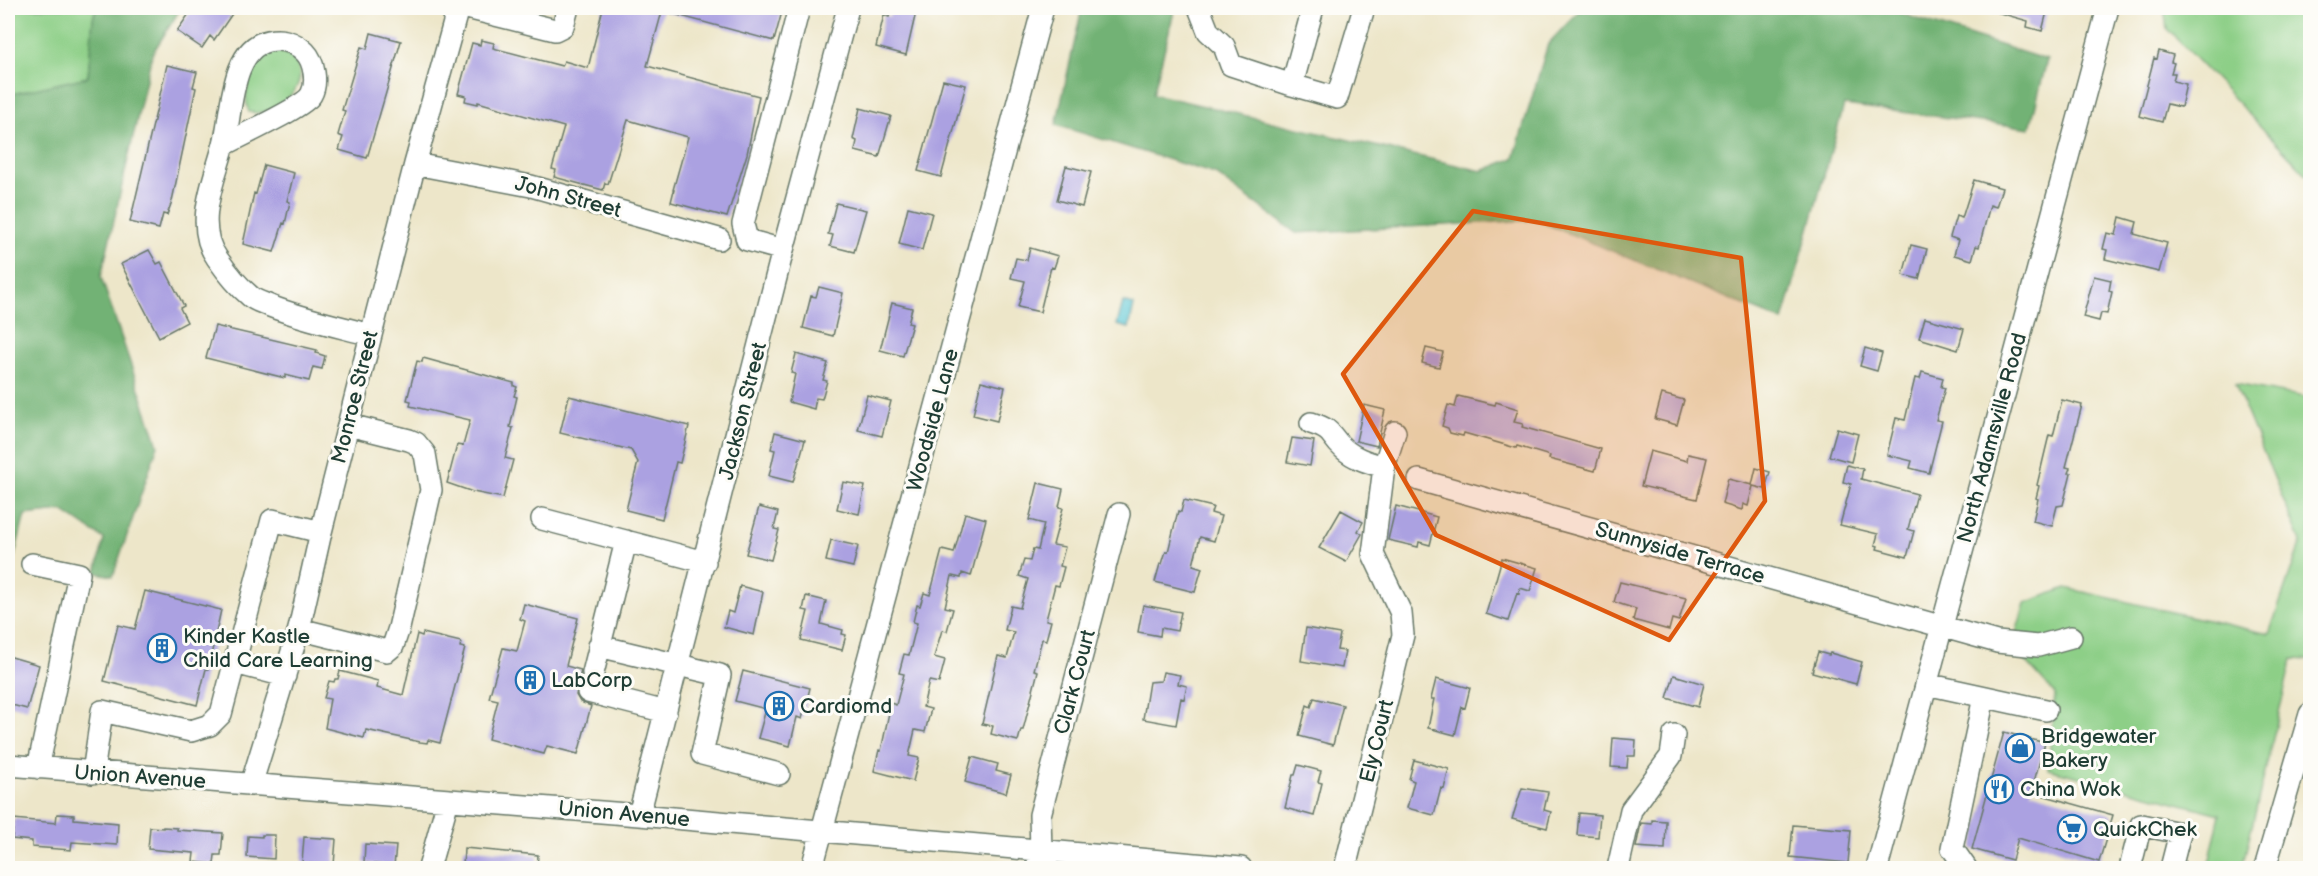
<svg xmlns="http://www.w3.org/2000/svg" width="2318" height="876" viewBox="0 0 2318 876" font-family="'Balsamiq Sans',sans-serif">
  <rect width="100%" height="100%" fill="#fdfcf7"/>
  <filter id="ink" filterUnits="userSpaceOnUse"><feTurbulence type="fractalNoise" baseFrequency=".0167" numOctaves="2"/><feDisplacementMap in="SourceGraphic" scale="12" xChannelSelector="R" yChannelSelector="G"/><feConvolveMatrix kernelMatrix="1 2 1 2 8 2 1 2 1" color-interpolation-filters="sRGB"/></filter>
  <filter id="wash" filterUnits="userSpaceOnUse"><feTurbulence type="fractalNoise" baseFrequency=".008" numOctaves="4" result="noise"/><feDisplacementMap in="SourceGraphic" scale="24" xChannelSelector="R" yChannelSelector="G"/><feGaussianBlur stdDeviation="1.35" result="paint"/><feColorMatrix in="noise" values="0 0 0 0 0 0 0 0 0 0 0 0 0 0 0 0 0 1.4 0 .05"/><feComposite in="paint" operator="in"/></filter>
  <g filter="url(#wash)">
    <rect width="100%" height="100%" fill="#ede6c9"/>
    <path fill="#8dcf87" stroke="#56865e" stroke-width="1.5" d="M8,8H96L93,19L88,77L8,95Z
      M2164,8H2300L2310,13V178L2167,29Z
      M278,50C326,66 285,119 249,112C241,93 251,66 265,52Z
      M2235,384L2310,398V660L2292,659L2242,868H2208L2220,814L2048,769L2055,694L2012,646L2025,603L2066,588L2269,634L2301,542Z"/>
    <path fill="#72b274" stroke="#487854" stroke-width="1.5" d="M96,8H181L152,54L101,277L158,445L113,576L96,573L104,539L62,511L25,515L8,581V95L88,77L93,19Z
      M1082,8H1175L1153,94L1482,171L1514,158L1548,44L1582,8H1901L1902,14L2047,60L2030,128L1844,105L1783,321L1536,220L1296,233L1215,174L1056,125Z"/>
    <path fill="#5cc7d5" stroke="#3e8284" stroke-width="1.5" d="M1123,302L1134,305L1129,328L1117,325Z"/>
    <g id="blocks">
      <path fill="#aba1e1" d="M193,8H236L214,40L210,36L202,48L177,31Z
        M603,8H663L647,66L759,96L747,154L727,217L671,202L674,190H673L688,137L628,120L608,184L605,183L603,190L554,177L556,170L552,169L564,127L478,102V104L465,101L466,96L458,94L472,43L480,45L481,40L494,43L493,48L562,66L564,61L588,68Z
        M666,8H783L774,41L666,12Z
        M892,8L916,12L906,55L876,47L884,15L889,17Z
        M1996,8H2048L2042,31L2027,27L2028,21L1996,12Z
        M371,33L401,41L367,158L339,150L343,137L338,135L345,111L342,110L361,47L367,49Z
        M2159,51L2173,55L2171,62L2174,63L2171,73H2175L2173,81L2186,84L2181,107L2167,104L2162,122L2139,116L2154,58L2157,59Z
        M167,65L197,72L193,87L196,88L172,201L167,215L163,214L159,229L130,222Z
        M943,80L966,85L941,177L918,171Z
        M860,108L891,116L879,157L855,151L857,141L853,139Z
        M264,165L294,173L287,201L290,202L285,224L283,223L274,252L243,244L254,193L256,194Z
        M1066,166L1091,172L1082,207L1057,200Z
        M1974,180L2002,188L1996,207L1990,205L1979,247L1976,246L1972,260L1954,255L1958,240L1950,237L1956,216L1962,218Z
        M836,203L866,210L854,252L830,246L833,235L828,234Z
        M908,207L932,213L922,250L899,244Z
        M2120,217L2137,222L2134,234L2167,243L2159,272L2105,259L2107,250L2103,249L2107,233L2116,235Z
        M1911,245L1927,249L1919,279L1903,275Z
        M1030,248L1058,256L1054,268L1051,267L1040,312L1018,307L1025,281L1011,278L1016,258L1027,260Z
        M149,250L157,264L161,262L184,306L180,308L187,322L159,337L121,264Z
        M2094,276L2111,280L2109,291L2112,292L2107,314L2101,313L2099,321L2083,317Z
        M819,287L843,293L833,336L803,328L811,296L816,297Z
        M892,303L912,308L908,323L912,324L903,356L880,350Z
        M1925,318L1964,329L1958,350L1919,338Z
        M215,326L317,350L316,353L325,356L322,369L313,367L309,381L285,375V378L206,358Z
        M1426,348L1443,352L1439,367L1422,363Z
        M1865,348L1882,353L1877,371L1860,366Z
        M796,354L828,363L823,380L827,381L822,399L816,398L814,409L789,402L795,374L791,373Z
        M423,358L514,383V386L517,387L514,396L517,397L510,427L513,428L505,458L513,460L503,498L473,492L447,483L457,445L463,446L470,420L410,406L411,401L407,400L417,361L422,362Z
        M1922,372L1943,378L1941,387L1945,388L1936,420L1942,421L1929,473L1910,468L1912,461L1887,455L1896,418L1905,420L1915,378L1920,379Z
        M981,381L1005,387L997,421L973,415Z
        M1662,394L1684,400L1677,425L1655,419Z
        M867,395L891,401L882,436L858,430Z
        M569,396L689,426L680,463L676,462L662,519L626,510L638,462L631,450L560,433Z
        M1458,396L1495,405L1496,402L1518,409L1514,422L1523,424L1522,427L1601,449L1595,471L1549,459L1550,456L1517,446L1516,448L1464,433L1463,436L1450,433L1448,428L1442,426L1448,405L1455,407Z
        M2062,400L2082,405L2066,467L2070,468L2068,473H2071L2063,505L2057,506L2052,526L2033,521L2038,499L2036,498L2039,486L2037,485L2049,435L2053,436Z
        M1364,405L1385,410L1377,446L1356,441Z
        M1837,428L1858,434L1851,462L1829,456Z
        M775,432L805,440L793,482L769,476L775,450L771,449Z
        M1292,438L1314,441L1310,466L1287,462Z
        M1650,451L1687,461L1688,454L1707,458L1697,499L1641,486Z
        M1847,465L1863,469L1861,479L1917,494L1908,529L1914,531L1907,557L1877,549L1878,546L1875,545L1878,534L1840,525L1851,484L1843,482Z
        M1756,468L1770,472L1765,489L1753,486L1748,506L1743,504L1742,510L1722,504L1728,479L1752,485Z
        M843,482L865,486L859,514L837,509Z
        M1038,483L1063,489L1059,507L1063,508L1053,545L1065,547L1060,566L1064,567L1059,586L1055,585L1046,620L1051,621L1046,640L1042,639L1034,670L1038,671L1023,730H1021L1018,741L991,734L993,726L982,724L998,656L1007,658L1014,632L1005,630L1011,606L1020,608L1028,579L1019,576L1024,560L1030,561L1033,549L1038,550L1044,524L1029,520Z
        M1184,500L1213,507L1211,513L1221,516L1214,541L1200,537L1193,565L1202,568L1195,592L1155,582L1160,564H1162L1166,551L1168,552L1178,511L1181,512Z
        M1396,506L1437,517L1430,545L1419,542L1418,547L1388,540Z
        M759,507L778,512L774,529L779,530L771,560L746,554Z
        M1341,510L1363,522L1358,531L1362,534L1346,562L1319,548Z
        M965,513L986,519L971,576L962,573L961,578L952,576L945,607L953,609L947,631L942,630L934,657L945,660L939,683L929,681L923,707L931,709L925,732L915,730L909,756L919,758L913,781L874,771L879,750L881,751L891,703L896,705L904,674L899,673L904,654L909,655L917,623L913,622L917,605L920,606L924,593L930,595L942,550L954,553Z
        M831,540L858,546L853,567L826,561Z
        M1502,558L1537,568L1530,591L1520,588L1519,594L1517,593L1508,621L1486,614Z
        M1620,582L1686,598L1679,621L1672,619L1669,630L1633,620L1636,609L1614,602Z
        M740,586L763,592L754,635L724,627L728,611L733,613Z
        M145,591L221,610L208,669H206L197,705L104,681L118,625L135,629Z
        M806,596L826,601L821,624L843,630L842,634L846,635L842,650L801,640L808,611L803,610Z
        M524,604L578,618L566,666L581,670L576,695L580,702L591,706L578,754L547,746L544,754L488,739L498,700L489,698L503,648L517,651L525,621L520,619Z
        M1143,605L1181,612L1177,631L1161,628L1160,636L1138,632Z
        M1306,628L1340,634L1337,650L1345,651L1342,668L1301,661Z
        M423,633L461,642L460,647L465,648L440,743L428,740L427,743L420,742L366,730L364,738L325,728L330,699L324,698L329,681L334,682L335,679H338L340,671L378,681L377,688L403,695L417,634L422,636Z
        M1818,652L1829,655L1830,653L1862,662L1856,684L1812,672Z
        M8,656L39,665L27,709L8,704Z
        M743,671L810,688L802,719L797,717L790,746L758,738L766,709L735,701Z
        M1163,672L1180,675L1178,684L1187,686L1184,699L1181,698L1176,725L1143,719L1149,682L1161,681Z
        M1674,675L1704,684L1698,707L1667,698Z
        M1436,679L1470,688L1465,708L1462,707L1455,735L1428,728L1434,699H1431Z
        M1314,698L1343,705L1333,745L1299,736L1307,705L1311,707Z
        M2004,732L2045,743L2031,792L2113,815L2099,862L2018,838L2012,860L1972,849Z
        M1613,738L1636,740L1635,756H1628L1627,768L1611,767Z
        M972,757L998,764L996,771L1011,775L1006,793L965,782Z
        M1414,760L1449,769L1444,789L1441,788L1434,815L1407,808L1414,781L1409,779Z
        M1298,765L1321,771L1318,782L1322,783L1314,816L1285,808L1293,775H1295Z
        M1522,788L1548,792L1544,810L1551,812L1547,828L1512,819Z
        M1579,813L1600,815L1598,837L1577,835Z
        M57,814L74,815V819L118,823L117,845L72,842L71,850L32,847V841L12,839L14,819L56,823Z
        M1652,820L1666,821L1665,849L1636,847L1641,823L1652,824Z
        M1793,825L1851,830L1848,863L1790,857Z
        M150,827L163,828V827L177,828V830L223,833L221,855H215L214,864L193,862L194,853L148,849Z
        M262,835H275L274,859L247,857L248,836L262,837Z
        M304,837L336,839L334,865L302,863Z
        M365,844L396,846L394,866L364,863Z
        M464,848L538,855L537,868H463Z"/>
    </g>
  </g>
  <g filter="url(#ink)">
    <use href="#blocks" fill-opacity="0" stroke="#677868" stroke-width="1.5"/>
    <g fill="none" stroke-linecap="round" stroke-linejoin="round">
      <g stroke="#677868" stroke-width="24">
        <path id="minor" d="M467,8L555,30L563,26L568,8
          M1199,8L1208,31L1224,46L1231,65L1292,85L1313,8
          M1292,85L1337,98L1364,8
          M224,145C240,136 304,107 311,95C318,83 314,61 305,52C295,42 282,38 268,41C230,49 232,115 224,144C215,179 193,225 217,258C226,271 238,286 250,296C255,301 264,303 270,306C303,319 337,326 371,335
          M415,164L531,186L719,239
          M783,250L747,240L743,224L799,8
          M1311,423C1336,431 1328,435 1344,449C1355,459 1371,463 1384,467L1373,554L1401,613L1403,635L1345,868
          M1384,467L1395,432
          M1419,480L1997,642L2038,646L2071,637
          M542,519L705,562
          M32,564L79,574L38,768
          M299,629L387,651L393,646L399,628L431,490L425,454L416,443L409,440L349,425
          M599,646L720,675L702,754L779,774
          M235,663L285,676
          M593,673L626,541
          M590,683L588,692L666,712
          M1926,684L2046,710
          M8,765L639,815L1241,868
          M93,773L102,711L191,731L210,725L221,714L272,520L321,532
          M251,785L299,629L321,532L371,335L415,164L458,8
          M639,815L783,250L848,8
          M429,868L448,800
          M812,868L1043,8
          M1037,868L1041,851L1040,815L1119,514
          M1618,868L1631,810L1671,756L1674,735
          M1877,868L2108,8
          M1966,868L1952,848L1984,697
          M2130,868L2141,825L2180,833L2171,868
          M2265,868L2310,714"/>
      </g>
      <use href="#minor" stroke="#fff" stroke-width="21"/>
    </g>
  </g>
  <path fill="#de580e" fill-opacity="0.2" stroke="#de580e" stroke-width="4.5" stroke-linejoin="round" d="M1473,211L1741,258L1765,501L1669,640L1436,535L1343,374Z"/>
  <defs>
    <g id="building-ring" transform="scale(1.5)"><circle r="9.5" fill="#fdfcf7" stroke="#1f6fb2" stroke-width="1.5"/><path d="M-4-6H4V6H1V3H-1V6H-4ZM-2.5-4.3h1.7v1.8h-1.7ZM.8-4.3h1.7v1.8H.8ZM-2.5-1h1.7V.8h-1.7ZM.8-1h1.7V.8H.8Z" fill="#1f6fb2"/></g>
    <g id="shop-ring" transform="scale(1.5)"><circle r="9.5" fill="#fdfcf7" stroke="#1f6fb2" stroke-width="1.5"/><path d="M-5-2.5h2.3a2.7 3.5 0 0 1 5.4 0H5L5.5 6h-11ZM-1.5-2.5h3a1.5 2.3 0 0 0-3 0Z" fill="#1f6fb2"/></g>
    <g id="restaurant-ring" transform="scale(1.5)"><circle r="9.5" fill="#fdfcf7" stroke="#1f6fb2" stroke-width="1.5"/><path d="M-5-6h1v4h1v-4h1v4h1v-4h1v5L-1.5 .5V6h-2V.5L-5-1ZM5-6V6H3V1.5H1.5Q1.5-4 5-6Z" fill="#1f6fb2"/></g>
    <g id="supermarket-ring" transform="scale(1.5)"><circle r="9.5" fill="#fdfcf7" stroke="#1f6fb2" stroke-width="1.5"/><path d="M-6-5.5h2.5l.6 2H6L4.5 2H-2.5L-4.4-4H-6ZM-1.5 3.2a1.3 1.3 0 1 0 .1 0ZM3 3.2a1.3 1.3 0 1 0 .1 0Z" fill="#1f6fb2"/></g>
  </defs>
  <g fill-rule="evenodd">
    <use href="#building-ring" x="162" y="648"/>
    <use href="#building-ring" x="530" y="680"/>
    <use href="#building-ring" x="779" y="706"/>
    <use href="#shop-ring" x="2020" y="748"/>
    <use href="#restaurant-ring" x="1999" y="789"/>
    <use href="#supermarket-ring" x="2072" y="829"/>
  </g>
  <g text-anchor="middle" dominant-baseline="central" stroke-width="6" stroke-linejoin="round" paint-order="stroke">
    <g font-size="21" fill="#1f3d34" stroke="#fdfcf7">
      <text transform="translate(568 197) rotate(15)">John Street</text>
      <text transform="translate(355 397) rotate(-76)">Monroe Street</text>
      <text transform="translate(743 411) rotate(-76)">Jackson Street</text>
      <text transform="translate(933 420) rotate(-75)">Woodside Lane</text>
      <text transform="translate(1992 438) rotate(-75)">North Adamsville Road</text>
      <text transform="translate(1680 553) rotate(16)">Sunnyside Terrace</text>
      <text transform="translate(1075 682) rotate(-75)">Clark Court</text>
      <text transform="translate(1377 741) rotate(-76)">Ely Court</text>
      <text transform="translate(140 777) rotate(4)">Union Avenue</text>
      <text transform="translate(624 814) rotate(5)">Union Avenue</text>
    </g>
    <g font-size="21" fill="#1f3d34" stroke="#fdfcf7" text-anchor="start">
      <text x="183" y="636">Kinder Kastle<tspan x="183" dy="24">Child Care Learning</tspan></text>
      <text x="551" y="680">LabCorp</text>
      <text x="800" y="706">Cardiomd</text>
      <text x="2041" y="736">Bridgewater<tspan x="2041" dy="24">Bakery</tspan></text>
      <text x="2020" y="789">China Wok</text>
      <text x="2093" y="829">QuickChek</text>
    </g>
  </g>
  <rect width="2318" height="876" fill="none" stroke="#fdfcf7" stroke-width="30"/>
</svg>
